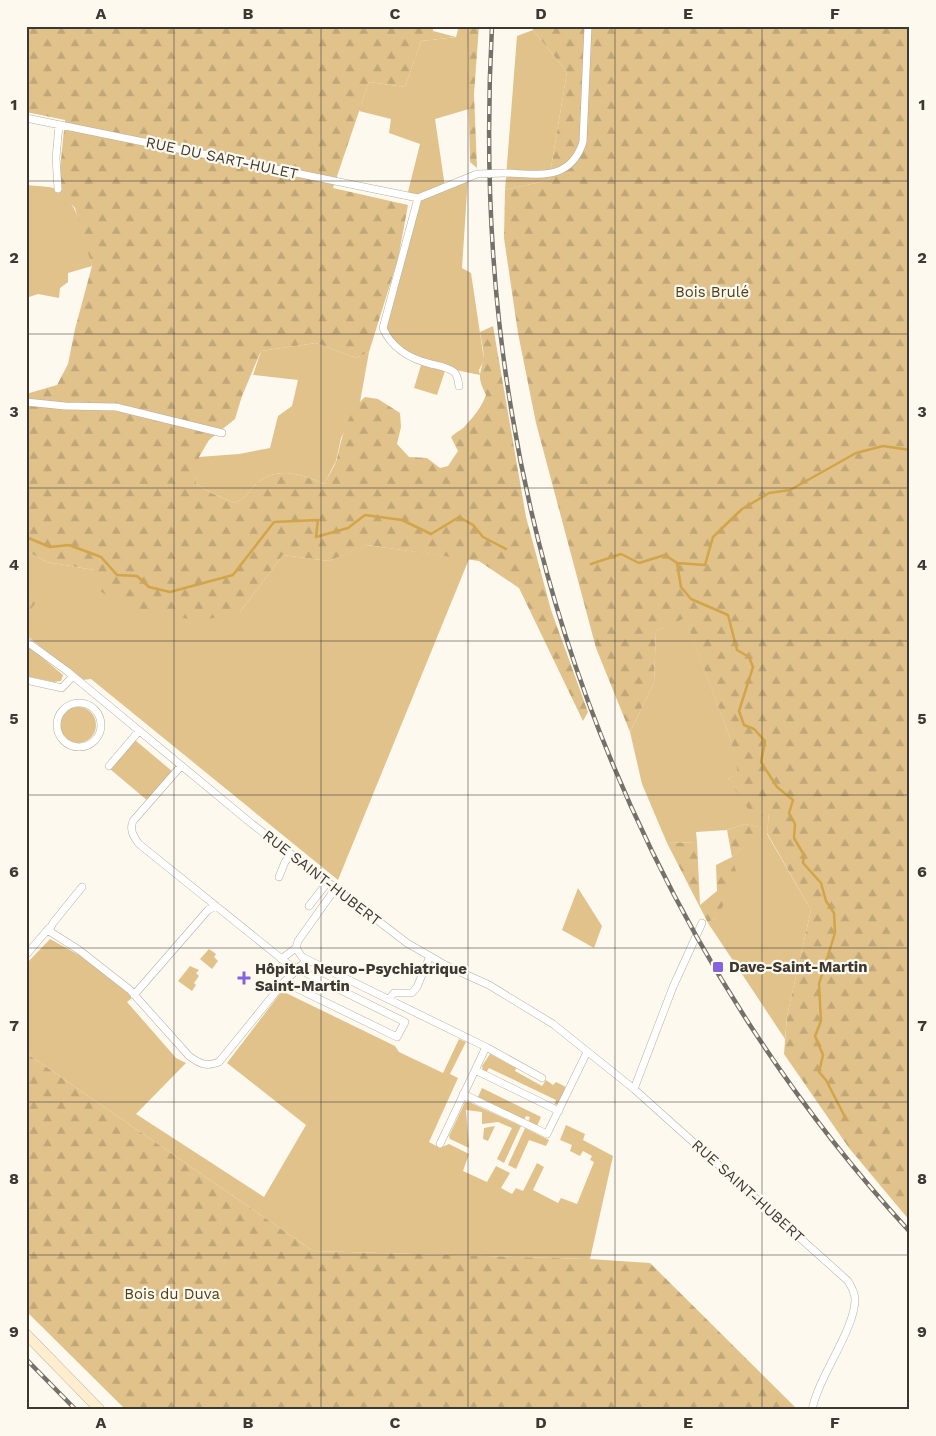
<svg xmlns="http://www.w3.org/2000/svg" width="936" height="1436" viewBox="0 0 936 1436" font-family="'Work Sans',sans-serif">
  <defs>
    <pattern id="forest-firs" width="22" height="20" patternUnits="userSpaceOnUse" patternTransform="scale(1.25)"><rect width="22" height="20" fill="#e0c28a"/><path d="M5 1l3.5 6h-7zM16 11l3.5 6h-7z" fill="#c1a778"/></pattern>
  </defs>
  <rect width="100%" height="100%" fill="#fef9ef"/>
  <path fill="#e0c28a" d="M533,30L567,72L549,180L505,190L517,36Z
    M457,37L467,40L469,109L435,119L445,187L468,177L462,268L471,273L484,360L479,370L480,375L446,368L437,395L414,388L422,362L403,352L383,328L418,198L407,196L420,144L389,133L391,119L359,111L369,82L405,87L421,41Z
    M26,185C35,186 49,186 57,189C78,199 87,246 92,266L68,273V282L60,288L59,298L38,294L26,298Z
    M316,343L356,358L369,352L360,402L341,438L336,461L324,484C301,474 276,465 255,485C246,494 247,497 235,503L213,494L196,484L198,457L239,454L270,448L278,416L292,406L298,380L253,375L261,351Z
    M366,545L469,559L338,880L91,679L82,680L26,635V615L37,600L26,588V551L47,562L94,570L240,612L283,555L329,561Z
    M685,617L730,738L739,773L728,779L769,813L767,834L811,910L787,1016L785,1039L708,923L716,918L732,857L763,828L745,824L727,830L696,832L697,842L667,843L642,784L630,732L654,683L656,631Z
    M26,644L63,675L61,681L54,682L26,676Z
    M60 725a18 18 0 1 1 36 0a18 18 0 1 1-36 0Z
    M135,740L173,772L148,801L110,769Z
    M578,888L602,926L594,948L562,930Z
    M50,939L79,955L133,997L127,1002L176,1058L186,1063L136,1114L264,1197L306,1125L227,1063L282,991L395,1046L399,1052L443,1073L459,1039L466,1042L450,1074L458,1078L429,1142L440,1148L449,1144L469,1154L463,1171L487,1182L496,1166L510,1173L501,1188L512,1194L516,1188L523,1191L537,1163L544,1167L533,1190L558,1203L561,1198L577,1204L594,1162L590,1160L592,1156L583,1151L580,1156L570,1151L572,1145L560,1140L566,1125L585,1134L583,1140L613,1156L590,1259L313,1251L26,1053V964Z
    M209,949L216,954L214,957L218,961L212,969L200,959Z
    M190,966L199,970L196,973L199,976L194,983L196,985L192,991L178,981Z
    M490,1054L516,1068L515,1071L542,1086L546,1080L553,1085L556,1082L566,1087L558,1104L554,1105L556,1100L489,1068L486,1073L483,1072L482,1066Z
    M482,1088L541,1117L537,1126L528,1122L530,1117L526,1116L524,1120L478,1097Z
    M465,1102H469L521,1126L504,1163L497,1159L512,1128L498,1122L482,1124V1112L466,1110L469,1148L450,1139L449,1136Z
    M495,1126L488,1141L483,1139L484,1128Z
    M525,1128L549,1140L546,1146L529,1140L516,1169L508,1165Z"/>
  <path fill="url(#forest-firs)" d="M26,26H433V31L456,37L459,26H479L474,94L477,168L470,162L467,41L456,37L421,41L405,87L369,82L333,188L408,205L398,259L369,352L356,358L316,343L261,351L242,396L235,419L209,440L199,457L196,484L213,494L235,503C247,497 246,494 255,485C276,465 301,474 324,484C328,476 334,468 337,459C342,437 347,413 365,397L378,399L400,413L401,427L397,444L409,457L427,458L440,468L448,466L458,451L451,437C456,432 462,430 466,425C475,415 481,408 486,395C478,378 479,378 483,361C485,353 481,340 480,332L493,326L526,517L551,610L588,712L583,721L519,588L479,561L367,545L329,561L283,555L240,612L199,621L127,607L98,590L94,570L47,562L26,551V394L57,385L68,364L75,329L92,266L75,208L58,189L65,120L26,112Z
    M533,26H910V1221L849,1148L784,1054L787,1016L811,910L767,833L769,813L754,818L728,779L738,773L730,738L685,618L656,631L654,683L630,732L596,648L536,423L518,333L504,238L505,190L549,180L567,72L533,30Z
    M26,588L38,600L26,615Z
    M745,824L764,828L732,857L738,879L716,918L708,923L667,843L697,842L700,905L717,891L716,865L732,857L727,830Z
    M26,1053L313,1251L590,1259L650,1263L798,1410H126L26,1311Z"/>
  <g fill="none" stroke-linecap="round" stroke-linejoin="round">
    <path stroke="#d2a54a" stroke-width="2.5" d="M26,537L50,547L69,545L101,557L117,575L137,576L149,587L170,592L233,575L274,522L318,520L316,537L348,528L365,515L402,520L431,534L459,517L473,525L483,537L506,549
      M677,563L705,565L713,537L742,509L769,493L790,490L856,453L883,446L910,450
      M591,564L621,554L639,563L665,555L677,563L681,587L691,599L728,615L737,650L749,657L753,667L739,711L744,725L754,729L765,741L761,762L777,787L793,800L789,813L795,824L794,838L804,855L803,863L821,883L826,901L834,913L835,933L819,984L821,1021L815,1036L823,1055L819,1072L826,1080L846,1119"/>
    <g stroke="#b7afa0" stroke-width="8">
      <path id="minor" d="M26,118L418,198L477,174
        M505,173C538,174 570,182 583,142L588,26
        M58,189L56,158L59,125
        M418,198L383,328C391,348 411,359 431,364C439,366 448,367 454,372C458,375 458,381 459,386
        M26,402L65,406L116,407L222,433
        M26,641L67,671L252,824L407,943L447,966L489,985L553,1024L634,1089L848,1281C851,1286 855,1293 855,1299C855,1330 819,1375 812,1410
        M26,680L62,688L73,676
        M57 725a22 22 0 1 1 44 0a22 22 0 1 1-44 0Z
        M109,766L139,731
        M279,877L285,862L291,854
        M82,887L53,923L49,931L79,950L130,990L189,1056C200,1064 206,1067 219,1062L284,982L397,1037L405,1022L288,964L139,844C134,837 129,830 133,821L181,766
        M335,889L298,941L296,948L302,957L486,1047L542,1078
        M309,906L327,883
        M26,955L49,928
        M281,959L296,948
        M284,982L307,960
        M134,995L208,910L216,906
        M389,999L394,993H412L417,987L430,956
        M475,1070L559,1111
        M634,1089L673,987L702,923
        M463,1094L547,1134L587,1052
        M440,1144L486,1047"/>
    </g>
    <g stroke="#b7afa0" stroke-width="11">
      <path id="secondary" d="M26,1334L100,1410"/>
    </g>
    <use href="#minor" stroke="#fff" stroke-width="7"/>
    <use href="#secondary" stroke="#ffeecd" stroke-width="10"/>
    <g stroke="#74716a" stroke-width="4.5">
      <path id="rail" d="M492,26C485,156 490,285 512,414C562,716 703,1006 910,1232
        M26,1359L76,1410"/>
    </g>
    <use href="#rail" stroke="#fef9ef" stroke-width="2.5" stroke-dasharray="8" stroke-linecap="butt"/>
    <g stroke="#b7afa0" stroke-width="8" stroke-linecap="butt">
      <path id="minor-bridge" d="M477,174L505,173"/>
    </g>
    <use href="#minor-bridge" stroke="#fff" stroke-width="7"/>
  </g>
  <path fill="none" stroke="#3c3933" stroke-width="1" stroke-opacity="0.55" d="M174,26V1410M321,26V1410M468,26V1410M615,26V1410M762,26V1410M26,181H910M26,334H910M26,488H910M26,641H910M26,795H910M26,948H910M26,1102H910M26,1255H910"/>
  <g fill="#8563de" stroke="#fef9ef" stroke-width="2">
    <rect x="712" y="961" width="12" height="12" rx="2.5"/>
    <path d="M241.5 970.5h5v5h5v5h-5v5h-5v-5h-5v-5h5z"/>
  </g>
  <g text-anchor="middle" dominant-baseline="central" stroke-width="4.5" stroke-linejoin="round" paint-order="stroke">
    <g font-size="15" fill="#3c3933" stroke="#fef9ef">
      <text transform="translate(222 158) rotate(12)">RUE DU SART-HULET</text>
      <text transform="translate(322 878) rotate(38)">RUE SAINT-HUBERT</text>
      <text transform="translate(748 1191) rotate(42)">RUE SAINT-HUBERT</text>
    </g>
    <g font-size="15" fill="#52401a" stroke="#fef9ef">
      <text x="712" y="292">Bois Brulé</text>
      <text x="172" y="1294">Bois du Duva</text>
    </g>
    <g font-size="15" font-weight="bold" fill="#3c3933" stroke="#fef9ef" text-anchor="start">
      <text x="729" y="967">Dave-Saint-Martin</text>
      <text x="255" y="969">Hôpital Neuro-Psychiatrique<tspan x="255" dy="17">Saint-Martin</tspan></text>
    </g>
  </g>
  <rect width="936" height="1436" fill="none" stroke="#fef9ef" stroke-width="55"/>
  <rect x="28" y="28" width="880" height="1380" fill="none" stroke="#3c3933" stroke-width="2"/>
  <g font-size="16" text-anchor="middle" font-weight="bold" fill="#3c3933">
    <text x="101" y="19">A</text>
    <text x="248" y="19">B</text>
    <text x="395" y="19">C</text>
    <text x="541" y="19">D</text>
    <text x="688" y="19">E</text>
    <text x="835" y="19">F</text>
    <text x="14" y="110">1</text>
    <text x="922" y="110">1</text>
    <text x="14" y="263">2</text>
    <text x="922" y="263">2</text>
    <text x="14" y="417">3</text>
    <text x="922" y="417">3</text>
    <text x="14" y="570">4</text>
    <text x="922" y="570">4</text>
    <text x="14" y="724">5</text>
    <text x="922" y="724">5</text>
    <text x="14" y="877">6</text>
    <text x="922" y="877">6</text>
    <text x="14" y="1031">7</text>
    <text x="922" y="1031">7</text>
    <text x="14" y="1184">8</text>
    <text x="922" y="1184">8</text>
    <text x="14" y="1337">9</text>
    <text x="922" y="1337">9</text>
    <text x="101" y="1428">A</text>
    <text x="248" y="1428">B</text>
    <text x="395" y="1428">C</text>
    <text x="541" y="1428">D</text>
    <text x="688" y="1428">E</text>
    <text x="835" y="1428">F</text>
  </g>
</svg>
